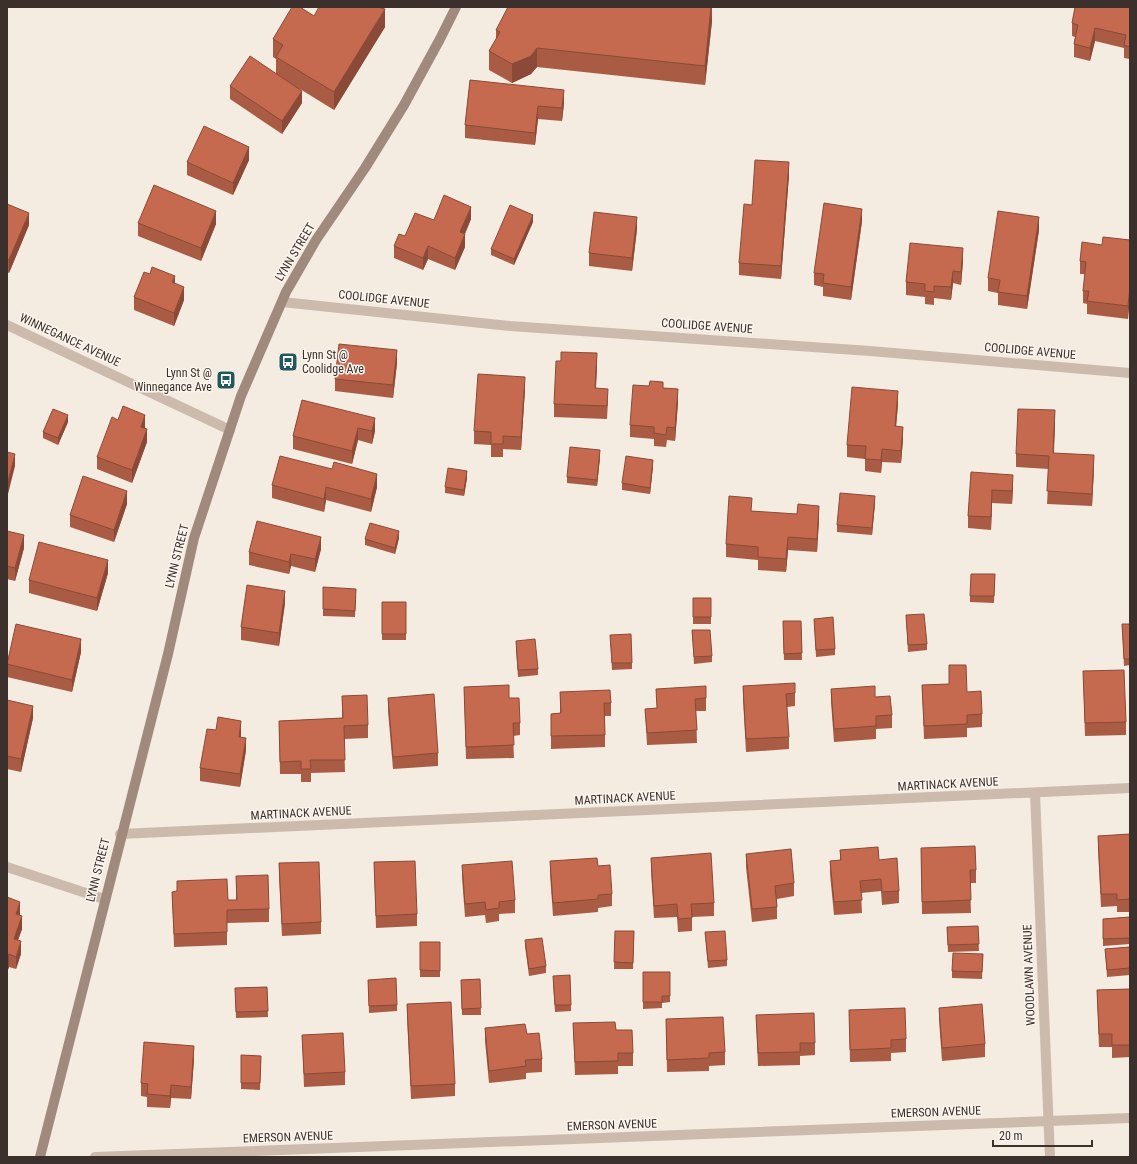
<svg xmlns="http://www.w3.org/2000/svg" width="1137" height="1164" viewBox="0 0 1137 1164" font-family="'Roboto Condensed',sans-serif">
  <rect width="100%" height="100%" fill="#f4ebe1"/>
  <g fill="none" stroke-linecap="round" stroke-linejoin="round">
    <path stroke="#ccbbad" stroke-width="10" d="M282,302L510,326L870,351L1130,373
      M7,325L230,430
      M1035,793L1050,1157
      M120,834L1130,788
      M7,867L104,899
      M95,1157L1130,1118"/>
    <path stroke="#a08a7e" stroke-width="10" d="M40,1157L168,654L194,538L241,396L286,292L316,240L365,168L404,105L440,39L456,7"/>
  </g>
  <path fill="#a95b43" d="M712,7V21L705,85L537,67L531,74L512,83L489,70V51L496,40V30Z
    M1130,7V59L1124,58V48L1095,41L1090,61L1074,57V44L1075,37L1072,36V23Z
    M314,16L385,27L334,110L300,89L302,103L282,134L230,99V86L276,74V59L273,57V39Z
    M470,80L564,103L562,121L538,119L535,145L465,138V125Z
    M249,160L233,195L187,175V162Z
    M789,175L781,279L739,275V263L752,205Z
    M7,204L29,225L9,273L7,272Z
    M471,219L465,234V247L455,270L428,259L423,270L394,258V246L405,236L434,220Z
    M862,221L851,300L823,296V287L814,285V273Z
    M533,222L514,265L491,255V249Z
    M138,223L216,224L201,261L138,236Z
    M637,229L632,271L589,266V253Z
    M1039,230L1027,309L998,305V293L988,291V278Z
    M1130,240L1128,319L1087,314V304L1083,303V291L1085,274H1080V261L1102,245Z
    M963,261L961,285L953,283L951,300L934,298V305L925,304V297L906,295V282Z
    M134,297L184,300L174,326L134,310Z
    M397,363L393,398L335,391V379Z
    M597,366L596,388L608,401L607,419L554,417V404Z
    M663,388L678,402L675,441L667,440L666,447L654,446V439L630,437V425Z
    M525,389L521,450L503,449V457H491V445L474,444V431Z
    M302,400L375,431L372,444L358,440L352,464L293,449V436Z
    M898,404L896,426L903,439L901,463L882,462L881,473L865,471V459L847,457V445Z
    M118,420L145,427L147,442L132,483L97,469V457Z
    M68,422L58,445L43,438V432Z
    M1055,423L1054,453L1094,467L1092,506L1047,504L1049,469L1016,467V454Z
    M600,457L597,486L567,483V477Z
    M653,466L650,494L622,490V483Z
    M971,472L1013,488L1012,504L992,503L991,530L968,528V516Z
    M467,478L464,496L445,493V487Z
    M272,485L377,487L371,512L326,500L324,512L272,498Z
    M875,503L872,535L837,532V525Z
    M127,504L114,542L70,527V515Z
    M752,511L819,519L817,552L788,550L786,572L758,570V560L726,557V544Z
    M7,531L24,548L15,581L7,579Z
    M399,538L395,554L365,545V539Z
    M321,549L315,572L291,566L289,574L249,565V552Z
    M108,573L97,611L29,593V580Z
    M995,574L994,603L970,602V596Z
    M356,596L355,617L323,616V609Z
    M693,598H711V624H693Z
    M382,602H406V640H382Z
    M285,603L279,646L241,640V627Z
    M906,615L927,644V650L908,652Z
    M814,619L835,649V655L816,657Z
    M783,621H801L802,660H784Z
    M1122,624H1130V665L1124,666Z
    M692,630L712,656V662L694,664Z
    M610,635L632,663V669L612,670Z
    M516,641L538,669V675L518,677L516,648Z
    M81,652L72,692L7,677V663Z
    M949,665L967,692L982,714V727L967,728V737L924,739L922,685L949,684Z
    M1083,671L1126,722V735L1085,736Z
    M743,686L795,693V706L787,707L789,737V749L746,752L743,699Z
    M464,687L509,698L520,723V735L513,736L514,758L466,759Z
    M656,689L706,698V711H696L697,743L647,745L645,709L657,708Z
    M831,689L875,697L892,715V728L876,729V739L834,742L831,702Z
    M560,692L611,703V716H605V747L551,749V714L560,713Z
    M342,696L368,725V738L344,739L345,772L311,773V782H301V774H280L279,721L342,718Z
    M388,698L438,753V766L393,769L388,711Z
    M7,700L33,718L21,772L7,769Z
    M241,734V737L246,750L240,787L200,781V768Z
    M1130,834V912H1117V906L1101,907L1098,849V836Z
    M921,848L976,870V883H970L971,913L922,914Z
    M840,850L879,860L899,891V903L882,905L881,891L861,893L862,913L834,915L830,874V861L840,860Z
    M746,854L794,883V896L777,899V919L752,922L746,867Z
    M651,858L714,903V916L692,917V931L678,932L677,917L654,918L651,871Z
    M550,861L598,866L612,894V906L598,908V912L553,916L550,874Z
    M374,862L417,914V926L376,928Z
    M279,863L321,922V934L282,936L279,876Z
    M462,865L515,900V913L499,914V921L486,923L485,915L465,917L462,877Z
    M236,876L269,909V922L227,923V945L174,947L172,892L228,900H236Z
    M7,897L20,915L22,929L18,940L21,954L16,969L9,967L7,972Z
    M1130,917V944L1103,946V919Z
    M978,926L979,951L948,952L947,927Z
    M615,931H634L633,969H614Z
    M705,932L727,960V966L708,968Z
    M525,940L546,966V973L529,976L525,946Z
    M420,942H440V977H420Z
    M1130,947V975L1107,977L1105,949Z
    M983,954L982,979L952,978V971Z
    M643,972H670V1002L662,1003V1008L643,1009Z
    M480,979L481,1015H462L461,980Z
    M368,980L397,1005V1011L369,1013Z
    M553,982L571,1005V1011L555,1012Z
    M267,987L268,1017L236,1018L235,988Z
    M1130,989V1057L1112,1058V1047H1099L1097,990Z
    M407,1004L455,1084V1096L411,1099L407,1017Z
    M939,1008L985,1044V1057L942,1061L939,1020Z
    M849,1010L906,1039V1052L891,1053V1061L850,1062Z
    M756,1015L815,1043V1055L800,1056V1065L758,1066Z
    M666,1019L725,1052V1065L709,1066V1071L667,1072Z
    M573,1023L616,1030L633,1053V1066H618V1074L575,1075Z
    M485,1028L527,1034L542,1059V1072L526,1073V1079L489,1083L485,1041Z
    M302,1035L345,1072V1085L304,1087Z
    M241,1055L261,1056L260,1090L241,1089Z
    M194,1059L191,1099L171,1098L170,1108L147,1107V1097L141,1096V1083Z"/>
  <path fill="#8a4a37" d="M711,7L712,21L705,85V66Z
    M385,9V27L334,110V92Z
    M1095,28V41L1090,61V48Z
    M537,48V67L531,74L512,83V64Z
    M564,90V103L562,121V108Z
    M302,91V103L282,134V121Z
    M538,106V119L535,145V133Z
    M249,147V160L233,195V183Z
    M789,162V175L781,279V266Z
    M471,207V219L460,245V232Z
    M862,209V221L851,300V287Z
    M216,211V224L201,261V248Z
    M29,213V225L9,273V260Z
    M533,215V222L514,265V259Z
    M637,217V229L632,271V258Z
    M1039,217V230L1027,309V296Z
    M465,234V247L455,270V258Z
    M428,246V259L423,270V258Z
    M963,248V261L961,285V272Z
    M953,271V283L951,300V287Z
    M175,276V289L172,282Z
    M1130,286V298L1128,319V306Z
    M184,287V300L174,326V313Z
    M397,350V363L393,398V385Z
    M597,353V366L595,401V388Z
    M525,377V389L521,450V437Z
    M678,389V402L675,441V428Z
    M898,391V404L895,439V426Z
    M1055,410V423L1053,465V453Z
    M68,415V422L58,445V438Z
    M145,415V427L141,439V427Z
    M375,418V431L372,444V431Z
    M903,427V439L901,463V451Z
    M358,428V440L352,464V451Z
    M147,429V442L132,483V470Z
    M882,449V462L881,473V460Z
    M600,450V457L597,486V480Z
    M15,454V466L7,498V485Z
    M1094,455V467L1092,506V494Z
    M653,460V466L650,494V488Z
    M467,471V478L464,496V490Z
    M377,474V487L371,512V499Z
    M1013,475V488L1012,504V491Z
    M326,487V500L324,512V499Z
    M992,490V503L991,530V517Z
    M127,491V504L114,542V530Z
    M875,496V503L872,535V528Z
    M819,506V519L817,552V539Z
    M399,531V538L395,554V548Z
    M24,535V548L15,581V568Z
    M321,537V549L315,572V559Z
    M788,537V550L786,572V559Z
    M291,554V566L289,574V562Z
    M108,560V573L97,611V598Z
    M285,591V603L279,646V633Z
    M81,639V652L72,692V680Z
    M33,706V718L21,772V759Z
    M241,721V734L239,749V737Z
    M246,738V750L240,787V774Z
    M20,902V915L16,926V914Z
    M22,916V929L14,951V939Z
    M21,941V954L16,969V957Z
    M9,954V967L7,972V959Z
    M194,1046V1059L191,1099V1087Z
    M171,1085V1098L170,1108V1096Z"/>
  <path fill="#c56a4e" stroke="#8a4a37" d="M292,7H300L314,16L319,7H378L385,9L334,92L276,57L283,45L273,39Z
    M508,7H711L705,66L537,48L531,56L512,64L489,51L500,32L496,30Z
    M1075,7H1130V47L1124,45L1126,35L1095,28L1090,48L1074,44L1078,25L1072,23Z
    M250,56L302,91L282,121L230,86Z
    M470,80L564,90L562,108L538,106L535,133L465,125Z
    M204,126L249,147L233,183L187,162Z
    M755,160L789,162L781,266L739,263L744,204L752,205Z
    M154,185L216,211L201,248L138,223Z
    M444,195L471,207L460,232L465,234L455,258L428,246L423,258L394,246L399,234L405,236L415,213L434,220Z
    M824,203L862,209L851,287L823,283L824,274L814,273Z
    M7,204L29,213L9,260L7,259Z
    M510,205L533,215L514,259L491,249Z
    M998,211L1039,217L1027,296L998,292L1000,280L988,278Z
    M594,212L637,217L632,258L589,253Z
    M1103,237L1130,240V286L1128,306L1087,301L1089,291H1083L1086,262L1080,261L1082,242L1102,245Z
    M910,243L963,248L961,272L953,271L951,287L934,286V292L925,291V284L906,282Z
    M152,267L175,276L172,282L184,287L174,313L134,297L144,272L150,274Z
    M339,344L397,350L393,385L335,379Z
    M561,352L597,353L595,388L608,389L607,406L554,404L556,361H561Z
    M478,374L525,377L521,437L503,436V444H491V432L474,431Z
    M650,381L663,382V388L678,389L675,428L667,427L666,435L654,433V427L630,425L633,385L649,386Z
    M852,387L898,391L895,426L903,427L901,451L882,449L881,460L865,459L866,446L847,445Z
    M302,400L375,418L372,431L358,428L352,451L293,436Z
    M123,406L145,415L141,427L147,429L132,470L97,457L112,417L118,420Z
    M53,409L68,415L58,438L43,432Z
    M1018,409L1055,410L1053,453L1094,455L1092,494L1047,491L1049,456L1016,454Z
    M570,447L600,450L597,480L567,477Z
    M7,452L15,454L7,485Z
    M280,456L332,469L334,462L377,474L371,499L326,487L324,499L272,485Z
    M626,456L653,460L650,488L622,483Z
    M448,468L467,471L464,490L445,487Z
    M971,472L1013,475L1012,491L992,490L991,517L968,516Z
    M83,476L127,491L114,530L70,515Z
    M840,493L875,496L872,528L837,525Z
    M729,496L752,498L751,511L797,514L798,504L819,506L817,539L788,537L786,559L758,557V547L726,544Z
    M257,521L321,537L315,559L291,554L289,562L249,552Z
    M370,523L399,531L395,548L365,539Z
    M7,531L24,535L15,568L7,566Z
    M39,542L108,560L97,598L29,580Z
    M971,574H995L994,596H970Z
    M247,585L285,591L279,633L241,627Z
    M323,587L356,589L355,611L323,609Z
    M693,598H711V617H693Z
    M382,602H406V634H382Z
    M924,614L927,644L908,645L906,615Z
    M833,617L835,649L816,650L814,619Z
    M783,621H801L802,653L784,654Z
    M16,624L81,639L72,680L7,664Z
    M1122,624H1130V659H1124Z
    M692,630H710L712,656L694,657Z
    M631,634L632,663H612L610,635Z
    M535,639L538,669L518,670L516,641Z
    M949,665H966L967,692L981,691L982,714L967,715V724L924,726L922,685L949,684Z
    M1124,670L1126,722L1085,723L1083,671Z
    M795,683V693L786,694L789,737L746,739L743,686Z
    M509,685V698H519L520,723H513L514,745L466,747L464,687Z
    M706,686V698L695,699L697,730L647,733L645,709L657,708L656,689Z
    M875,686V697L890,696L892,715L876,716V726L834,729L831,689Z
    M610,690L611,703H604L605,735L551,736V714L561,713L560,692Z
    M434,694L438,753L393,757L388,698Z
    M367,695L368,725L344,726L345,760H310L311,769H301V761L280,762L279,721L343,718L342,696Z
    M7,700L33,706L21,759L7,756Z
    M218,717L241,721L239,737L246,738L240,774L200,768L207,729L216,730Z
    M1130,834V899L1117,900V894H1101L1098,836Z
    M975,846L976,870H970L971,900L922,902L921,848Z
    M878,847L879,860L897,858L899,891L882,892L881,879L860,881L862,900L834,902L830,861L841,860L840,850Z
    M791,849L794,883L775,886L777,907L752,909L746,854Z
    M711,853L714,903L691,904L692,918L678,919L677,904L654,906L651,858Z
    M597,858L598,866L610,865L612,894L598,895V899L553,903L550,861Z
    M415,861L417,914L376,916L374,862Z
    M512,861L515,900L499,902V908L486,910L485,902L465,904L462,865Z
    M319,862L321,922L282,924L279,863Z
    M268,875L269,909L227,910V932L174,934L172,892L177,891V881L227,879L228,900H237L236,876Z
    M7,897L20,902L16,914L22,916L14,939L21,941L16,957L9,954L7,959Z
    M1130,917V938L1103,939V919Z
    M978,926L979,944L948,945L947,927Z
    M615,931H634L633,963L614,962Z
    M725,931L727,960L708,961L705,932Z
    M542,938L546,966L529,969L525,940Z
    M420,942H440V971L420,970Z
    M1130,947V968L1107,970L1105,949Z
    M953,953L983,954L982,972L952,971Z
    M643,972H670V996H662V1002H643Z
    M570,975L571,1005H555L553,976Z
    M396,978L397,1005L369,1006L368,980Z
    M480,979L481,1008L462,1009L461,980Z
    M267,987L268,1011L236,1012L235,988Z
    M1130,989V1045H1112V1034H1099L1097,990Z
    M451,1002L455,1084L411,1086L407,1004Z
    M982,1004L985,1044L942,1048L939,1008Z
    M905,1008L906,1039L891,1040V1048L850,1050L849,1010Z
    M814,1013L815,1043H800V1052L758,1053L756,1015Z
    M723,1017L725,1052L709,1053V1058L667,1060L666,1019Z
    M615,1022L616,1030H632L633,1053H618V1061L575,1062L573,1023Z
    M525,1024L527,1034L539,1033L542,1059L525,1060L526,1066L489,1071L485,1028Z
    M343,1033L345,1072L304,1074L302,1035Z
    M144,1042L194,1046L191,1087L171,1085L170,1096L147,1094L148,1084L141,1083Z
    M241,1055L261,1056L260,1083H241Z"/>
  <defs>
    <g id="bus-square" transform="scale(1)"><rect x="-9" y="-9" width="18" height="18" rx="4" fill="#20595d" stroke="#fbf5ee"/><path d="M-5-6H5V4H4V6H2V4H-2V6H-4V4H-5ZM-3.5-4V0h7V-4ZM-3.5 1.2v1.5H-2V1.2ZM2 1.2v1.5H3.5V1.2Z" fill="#fff"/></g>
  </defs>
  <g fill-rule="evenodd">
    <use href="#bus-square" x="288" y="362"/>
    <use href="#bus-square" x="226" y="380"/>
  </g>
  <g text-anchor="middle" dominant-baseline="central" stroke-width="3" stroke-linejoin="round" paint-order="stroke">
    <g font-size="12" fill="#3b302b" stroke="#fbf5ee">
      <text transform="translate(295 252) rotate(-59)">LYNN STREET</text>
      <text transform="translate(384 299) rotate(6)">COOLIDGE AVENUE</text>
      <text transform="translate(707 326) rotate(4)">COOLIDGE AVENUE</text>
      <text transform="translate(70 340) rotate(25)">WINNEGANCE AVENUE</text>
      <text transform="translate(1030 351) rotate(5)">COOLIDGE AVENUE</text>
      <text transform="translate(177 556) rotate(-76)">LYNN STREET</text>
      <text transform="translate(948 784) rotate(-3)">MARTINACK AVENUE</text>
      <text transform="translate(625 798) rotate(-3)">MARTINACK AVENUE</text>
      <text transform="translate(301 813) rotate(-3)">MARTINACK AVENUE</text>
      <text transform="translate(98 870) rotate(-76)">LYNN STREET</text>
      <text transform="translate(1029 975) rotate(-92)">WOODLAWN AVENUE</text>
      <text transform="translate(936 1112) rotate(-2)">EMERSON AVENUE</text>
      <text transform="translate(612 1125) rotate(-2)">EMERSON AVENUE</text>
      <text transform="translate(288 1137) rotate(-2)">EMERSON AVENUE</text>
    </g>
    <g font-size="12" fill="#3b302b" stroke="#fbf5ee" text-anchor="start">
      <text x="302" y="355">Lynn St @<tspan x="302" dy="14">Coolidge Ave</tspan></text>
      <text x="212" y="373" text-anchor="end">Lynn St @<tspan x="212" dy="14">Winnegance Ave</tspan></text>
    </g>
  </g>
  <rect width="1137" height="1164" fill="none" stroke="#3b302b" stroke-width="16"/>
  <path d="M993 1140v6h99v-6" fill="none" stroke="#3b302b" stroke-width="2"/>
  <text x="999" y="1140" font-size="12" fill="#3b302b" stroke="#fbf5ee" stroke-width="3" paint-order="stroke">20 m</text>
</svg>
